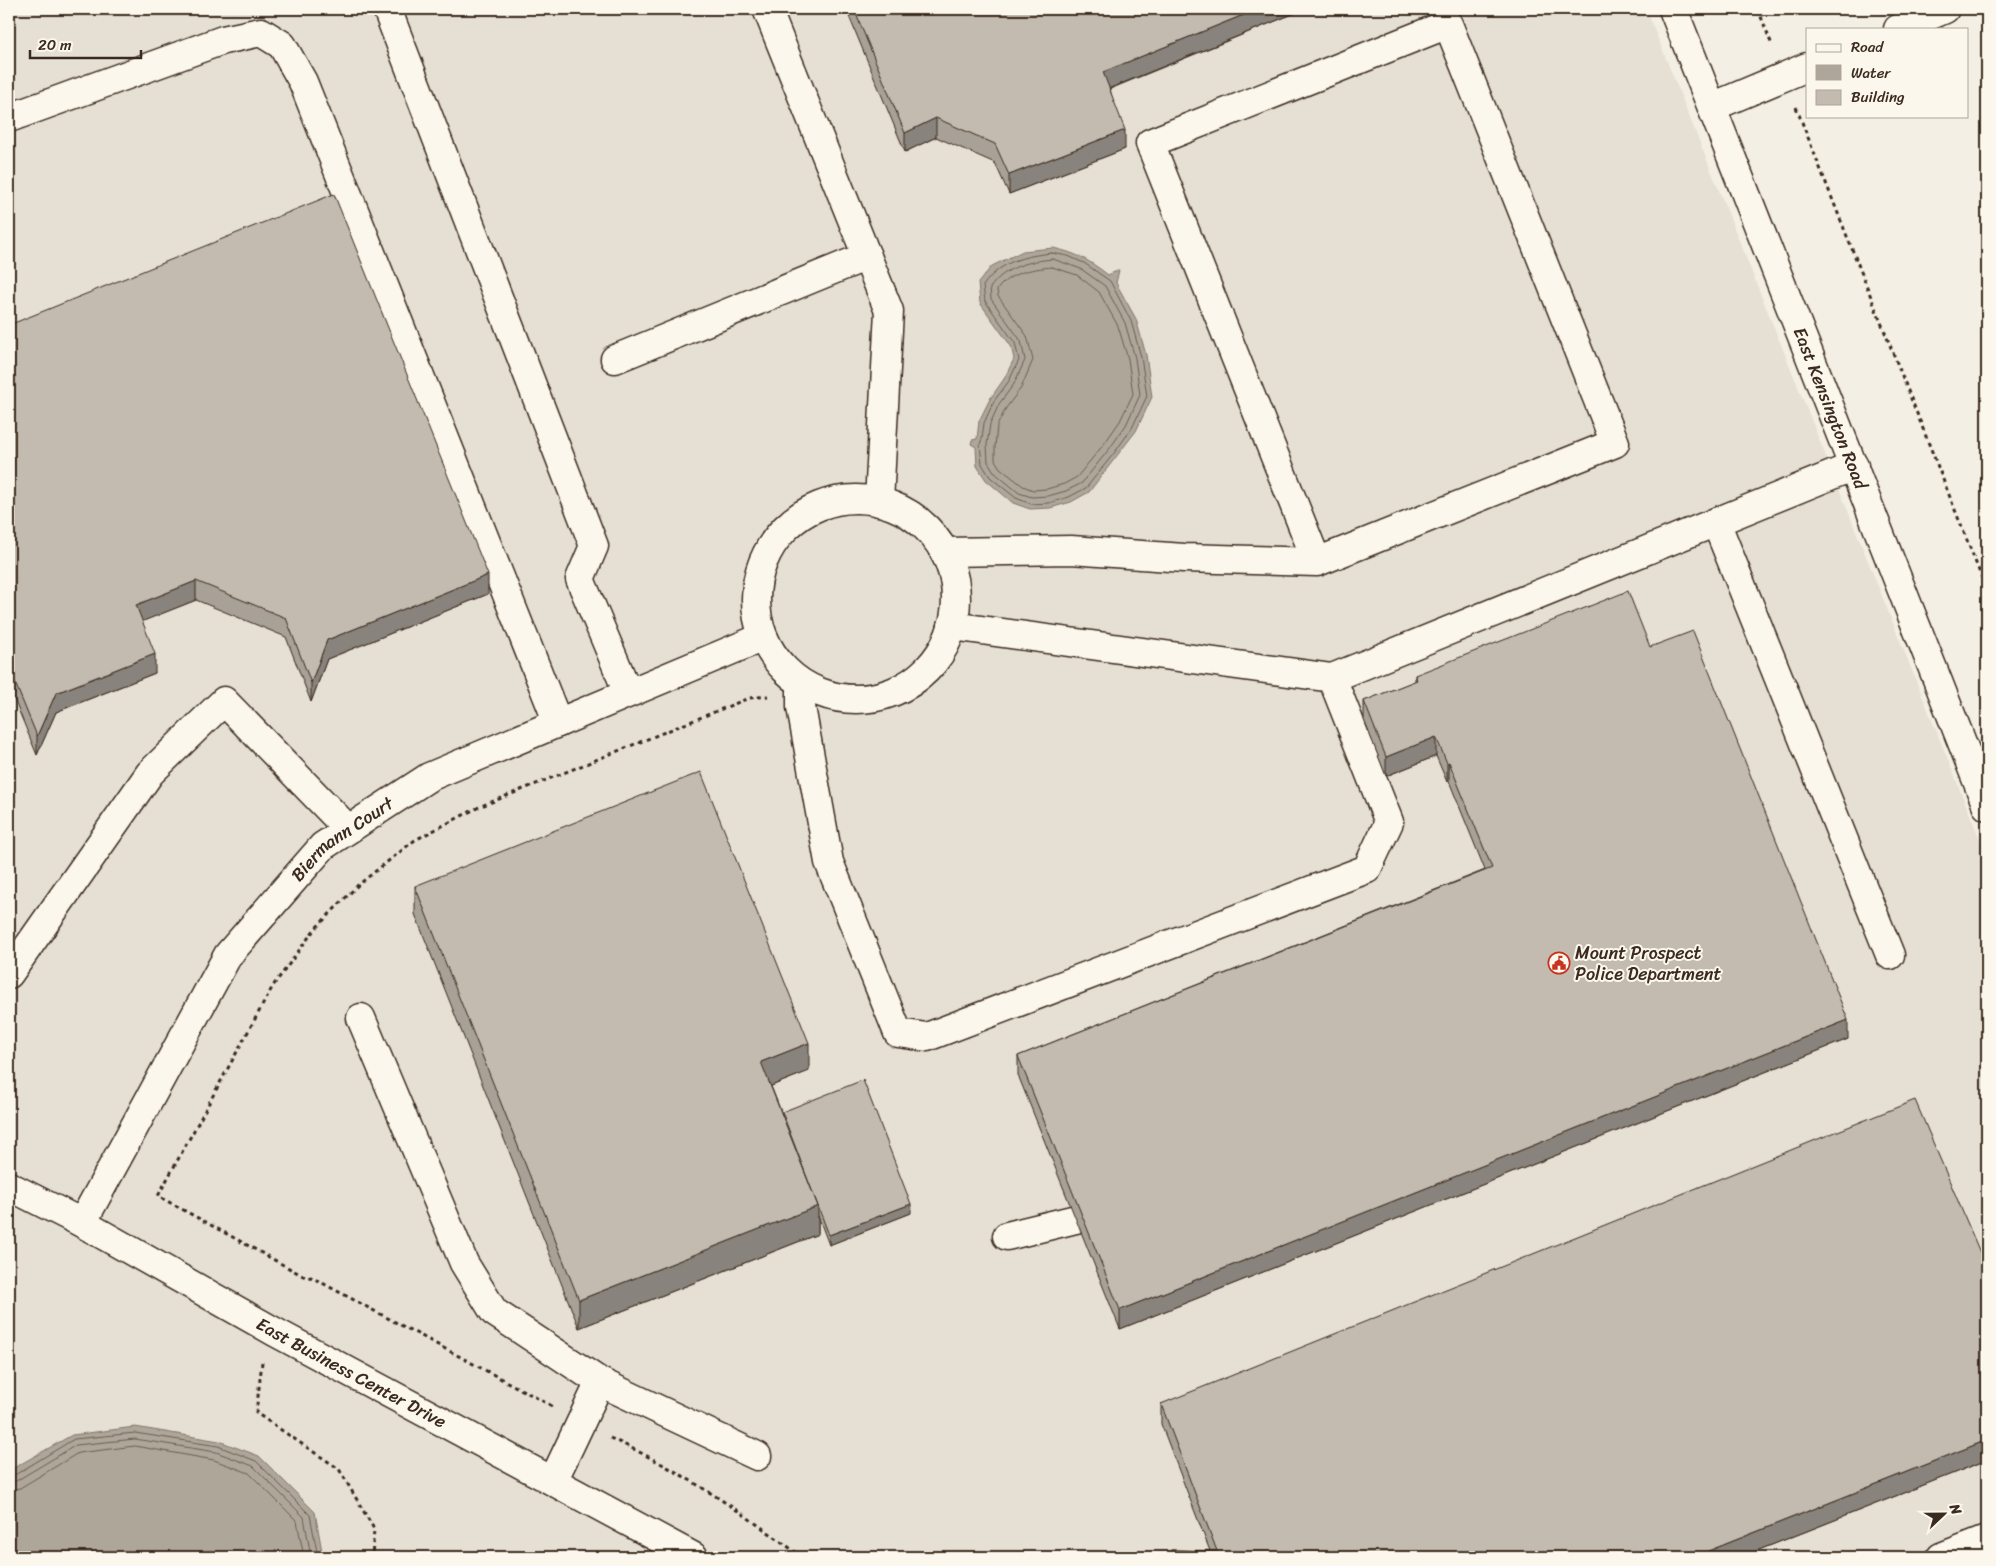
<svg xmlns="http://www.w3.org/2000/svg" width="1996" height="1566" viewBox="0 0 1996 1566" font-family="Sriracha,sans-serif">
  <rect width="100%" height="100%" fill="#f3efe4"/>
  <filter id="ink" filterUnits="userSpaceOnUse"><feTurbulence type="fractalNoise" baseFrequency=".02" numOctaves="2"/><feDisplacementMap in="SourceGraphic" scale="10" xChannelSelector="R" yChannelSelector="G"/><feConvolveMatrix kernelMatrix="1 2 1 2 8 2 1 2 1" color-interpolation-filters="sRGB"/></filter>
  <g filter="url(#ink)">
    <path fill="#e5dfd4" d="M9,9H1646L1987,857V1557H9Z"/>
    <path fill="#afa69a" stroke="#817468" d="M1053,248C1076,253 1089,260 1108,275L1119,270L1116,283L1136,319L1146,355L1152,397L1136,431L1089,492L1071,502L1050,508L1030,509L1013,503L986,480L977,466L976,447L971,444L972,440L977,439L979,421L990,399L1004,379L1014,359L1011,346L980,303L978,283L992,266L1023,251Z
      M135,1427L219,1441L259,1456L315,1512L323,1557H9V1474L12,1469L72,1435Z"/>
    <g fill="none" stroke-linecap="round" stroke-linejoin="round">
      <path stroke="#695c50" stroke-width="1" d="M1052,253L1068,256L1084,263L1110,281L1131,321L1141,357L1147,396L1132,428L1115,452L1086,488L1069,497L1049,503L1031,504L1016,498L990,477L982,464L980,444L982,439L984,423L994,401L1009,381L1019,360L1015,343L985,301L983,286C1000,261 1024,256 1052,253Z
        M1053,259L1081,269L1105,286L1125,323L1135,358L1140,395L1126,425L1110,448L1082,483L1066,491L1048,496L1032,497L1019,493L995,473L988,462L987,445L990,424L999,404L1014,384L1025,360L1021,341L991,299L990,288C1004,267 1029,261 1053,259Z
        M1052,267L1077,275L1099,292L1118,326L1128,359L1133,394L1120,421L1104,444L1077,477L1064,484L1047,489L1033,490L1023,486L1000,468L995,460V447L997,426L1006,408L1021,388L1033,360L1027,336L998,296L997,290C1009,272 1032,269 1052,267Z
        M9,1476H13L74,1439L135,1433L218,1446L256,1461L310,1515L318,1557
        M9,1483L16,1481L76,1445L135,1439L216,1452L253,1466L304,1517L311,1557
        M9,1490L20,1488L78,1453L135,1446L214,1460L249,1473L297,1521L304,1557"/>
      <g stroke="#3b2a1e" stroke-width="31">
        <g id="minor">
          <path d="M387,9L594,546L580,579L628,693"/>
          <path d="M767,9L889,311L879,502"/>
          <path d="M1898,29L1945,9"/>
          <path d="M1712,107L1807,67"/>
          <path d="M9,118L223,40L261,32L282,45L303,82L558,723"/>
          <path d="M615,359L867,256"/>
          <circle cx="856" cy="599" r="100"/>
          <path d="M1716,522L1890,955"/>
          <path d="M944,552L1071,550L1184,558L1317,562L1615,443L1448,24L1150,143L1317,562"/>
          <path d="M1332,678L1854,466"/>
          <path d="M801,684V707L829,862L898,1033L927,1037L1367,869L1389,822L1332,678L952,626"/>
          <path d="M9,974L150,773L224,701L348,829"/>
          <path d="M361,1018L464,1263L494,1312L600,1382L757,1456"/>
          <path id="s1" d="M9,1186L82,1223L275,1332L694,1557"/>
          <path id="s2" d="M82,1223L228,955L323,846L429,777L763,637"/>
          <path d="M1007,1236L1076,1219"/>
          <path d="M553,1481L600,1382"/>
          <path d="M1941,1557L1987,1539"/>
        </g>
      </g>
      <g stroke="#3b2a1e" stroke-width="31">
        <g id="major">
          <path id="s3" d="M1673,9L1987,806"/>
        </g>
      </g>
      <path stroke="#3b2a1e" stroke-width="3" stroke-dasharray="4 4" stroke-linecap="butt" d="M1758,9L1772,45
        M1796,107L1987,591
        M262,1362L256,1413L339,1469L374,1529L372,1557
        M552,1406L311,1277L307,1278L158,1196L273,986L314,930L358,885L415,840L479,807L749,698L768,696
        M610,1438C679,1469 742,1512 802,1557"/>
      <use href="#minor" stroke="#fbf7ec" stroke-width="28"/>
      <use href="#major" stroke="#fbf7ec" stroke-width="28"/>
    </g>
    <path fill="#a8a197" stroke="#3b2a1e" d="M846,9H1305L1110,89L1125,149L1009,194L995,163L936,137L905,152Z
      M9,325L488,594L327,659L311,702L286,637L196,600L142,621L155,673L56,712L37,755L9,687Z
      M1650,647L1848,1039L1120,1329L1018,1075V1056L1485,870L1449,781L1447,782L1436,756L1386,776L1364,720V701L1415,681V675Z
      M415,886L809,1071L771,1086L782,1114V1112L911,1213L829,1245L818,1216V1234L579,1328L415,914Z
      M1987,1269V1460L1741,1557H1171V1550L1210,1551L1161,1424V1404Z"/>
    <path fill="#88837b" stroke="#3b2a1e" d="M1258,9H1305L1103,91V72Z
      M936,118V137L905,152V133Z
      M1125,130V149L1009,194V175Z
      M488,575V594L327,659L311,702V683L327,640Z
      M196,581V600L136,624V605Z
      M155,654V673L56,712L37,755V736L56,693Z
      M1436,737V756L1386,776V757Z
      M1449,762V781L1447,782V763Z
      M1848,1020V1039L1120,1329V1310Z
      M809,1043V1071L761,1090V1062Z
      M911,1204V1213L829,1245V1235Z
      M818,1206V1234L579,1328V1300Z
      M1987,1440V1460L1741,1557H1693Z"/>
    <path fill="#c3bbb0" stroke="#3b2a1e" d="M854,9H1258L1103,72L1125,130L1009,175L995,144L936,118L905,133Z
      M334,194L488,575L327,640L311,683L286,618L196,581L136,605L155,654L56,693L37,736L9,668V325Z
      M1628,591L1650,647L1693,631L1848,1020L1120,1310L1018,1056L1492,868L1449,762L1447,763L1436,737L1386,757L1364,701L1417,680L1415,675Z
      M701,772L809,1043L761,1062L818,1206L579,1300L415,886Z
      M863,1080L911,1204L829,1235L782,1112Z
      M1915,1100L1987,1269V1440L1693,1557H1171V1550L1217,1551L1161,1404Z"/>
  </g>
  <defs>
    <g id="civic-ring" transform="scale(1.125)"><circle r="9.5" fill="#fbf7ec" stroke="#c8321e" stroke-width="1.5"/><path d="M-.6-6.5H3V-4.5H.6V-3L4-1V1h2V6H-6V1h2V-1L-.6-3ZM-1.2 2.5V6h2.4V2.5Z" fill="#c8321e"/></g>
  </defs>
  <g fill-rule="evenodd">
    <use href="#civic-ring" x="1559" y="963"/>
  </g>
  <g text-anchor="middle" dominant-baseline="central" stroke-width="4" stroke-linejoin="round" paint-order="stroke">
    <g font-size="18" fill="#3b2a1e" stroke="#fbf7ec">
      <text stroke="none"><textPath href="#s3" startOffset="429">East Kensington Road</textPath></text>
      <text stroke="none"><textPath href="#s2" startOffset="469">Biermann Court</textPath></text>
      <text stroke="none"><textPath href="#s1" startOffset="390">East Business Center Drive</textPath></text>
    </g>
    <g font-size="18" fill="#3b2a1e" stroke="#fbf7ec" text-anchor="start">
      <text x="1575" y="953">Mount Prospect<tspan x="1575" dy="21">Police Department</tspan></text>
    </g>
  </g>
  <rect width="1996" height="1566" fill="none" stroke="#fbf7ec" stroke-width="30"/>
  <rect x="15" y="15" width="1966" height="1536" fill="none" stroke="#3b2a1e" stroke-width="2" filter="url(#ink)"/>
  <rect x="1806" y="28" width="162" height="90" fill="#fbf7ec" stroke="#aea59a"/>
  <rect x="1816" y="44" width="25" height="8" fill="#fbf7ec" stroke="#aea59a"/>
  <text x="1851" y="52" font-size="15" fill="#3b2a1e">Road</text>
  <rect x="1816" y="65" width="25" height="15" fill="#afa69a" stroke="#aea59a"/>
  <text x="1851" y="78" font-size="15" fill="#3b2a1e">Water</text>
  <rect x="1816" y="90" width="25" height="15" fill="#c3bbb0" stroke="#aea59a"/>
  <text x="1851" y="102" font-size="15" fill="#3b2a1e">Building</text>
  <g transform="translate(1944 1514) rotate(68)" stroke="#fbf7ec" stroke-width="4" paint-order="stroke">
  <path d="M0-4L9 19L0 12L-9 19Z" fill="#3b2a1e"/>
  <text y="-8" font-size="14" font-weight="bold" text-anchor="middle" fill="#3b2a1e">N</text>
  </g>
  <path d="M30 50v8h111v-8" fill="none" stroke="#3b2a1e" stroke-width="2.5"/>
  <text x="38" y="50" font-size="15" fill="#3b2a1e" stroke="#fbf7ec" stroke-width="4" paint-order="stroke">20 m</text>
</svg>
